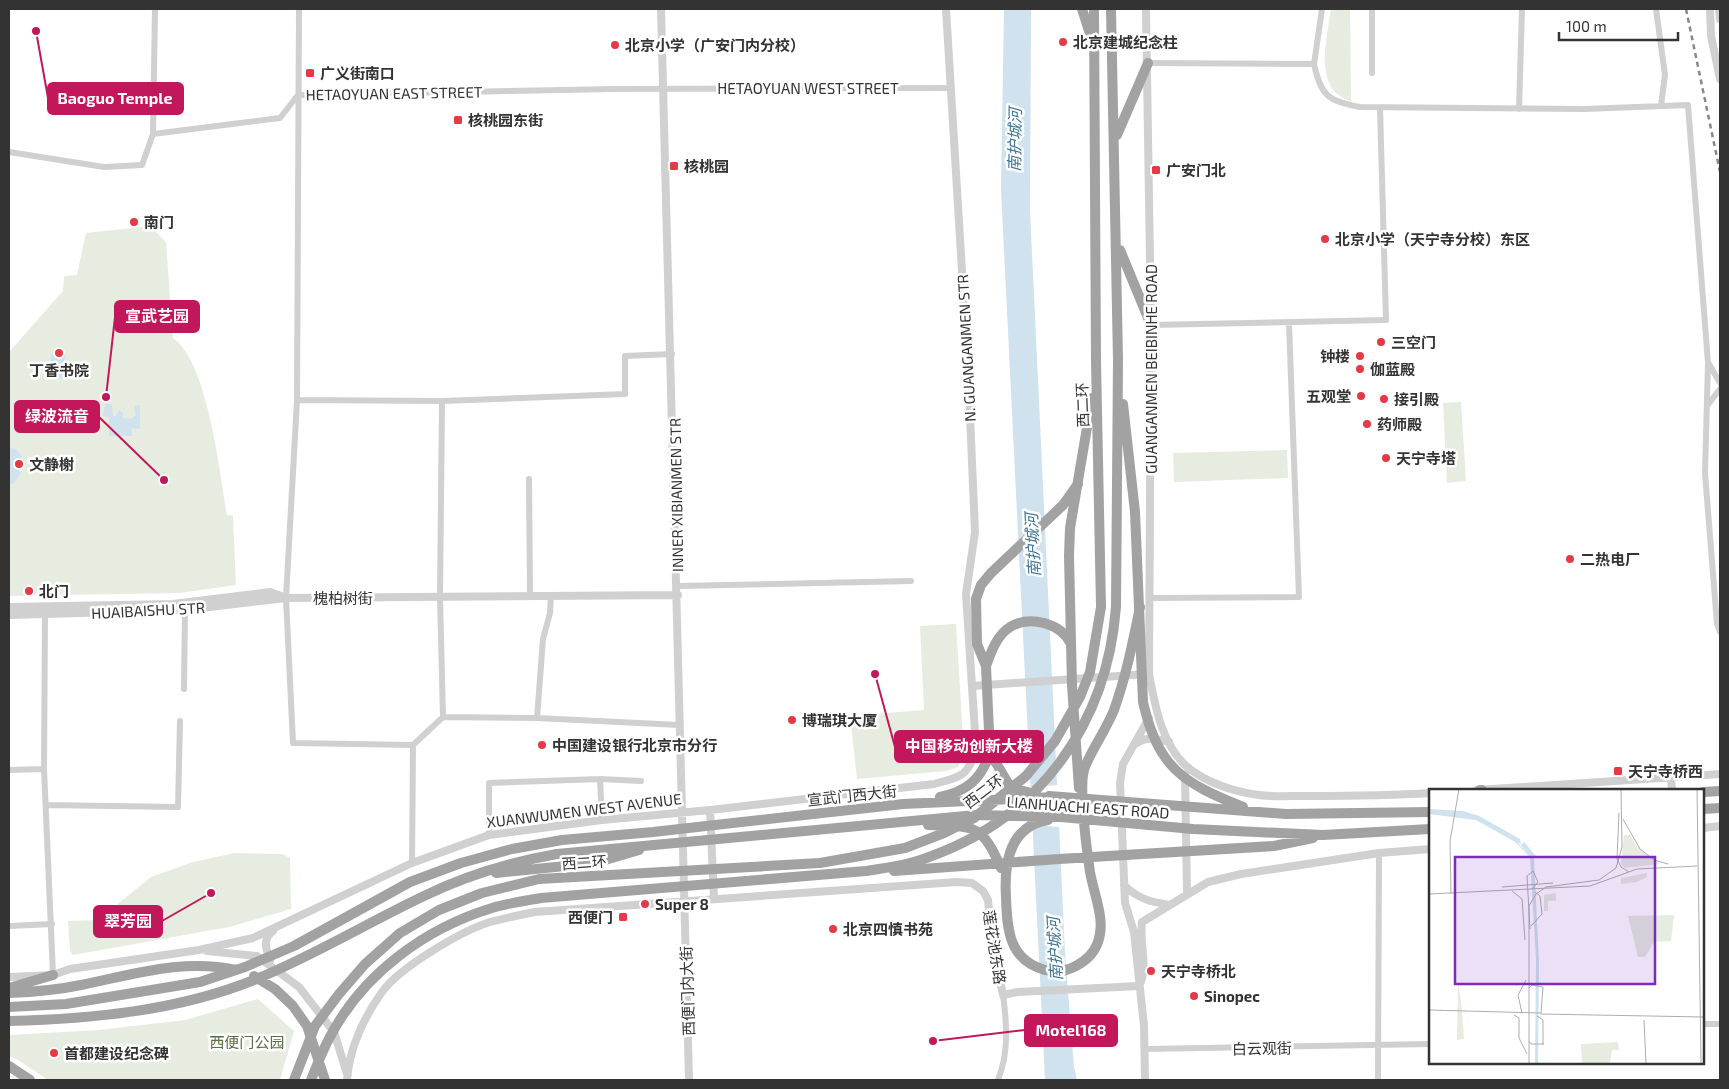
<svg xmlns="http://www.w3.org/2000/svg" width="1729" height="1089" viewBox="0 0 1729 1089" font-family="'Exo 2','Noto Sans SC',sans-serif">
  <rect width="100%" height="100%" fill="#fff"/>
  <path fill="#e6ecdf" d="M1331,9H1350L1351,101C1312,90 1327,39 1331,9Z
    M150,226L166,242L173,338C208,362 220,475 227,515L233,516L236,585L180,593L9,596V352L63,291L64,276L77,275L86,233Z
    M1461,402L1466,481L1447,483L1443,403Z
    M1287,450L1288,478L1174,482L1173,453Z
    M956,624L964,753L958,767L946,771L857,779L850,716L924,710L920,626Z
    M235,853L282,854L290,858L291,909L229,927L73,955L70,951L68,921L98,920L151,877L193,862Z
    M258,999L294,1031L280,1080H48L18,1060L9,1056V1035L99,1030L185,1020Z"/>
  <path fill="#cfe2ee" d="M1004,9H1031L1030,210L1065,953L1074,1067L1077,1080H1045L1001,190Z
    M53,351L55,353L65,354V365L58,367L55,361L52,363L50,359Z
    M55,366L60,370L65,367L63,379L44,374L47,368Z
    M109,403L112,405L113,416H116L119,410L123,413V418L131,419L136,415L134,406L140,405V429L131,428L132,436H109V417L103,416L105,404Z
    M9,447L16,449L22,457L20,462H17V470L20,471L21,473L13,484L9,483Z"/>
  <path fill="#fff" d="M1059,785L1061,827L1030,825L1028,787Z"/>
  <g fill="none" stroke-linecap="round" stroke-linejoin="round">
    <path stroke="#d0d0d0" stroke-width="6" d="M299,9L297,400L286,598L293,743L413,745L443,717L537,718L679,725
      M1372,9V73
      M1656,9L1665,75L1661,106
      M1148,63L1314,64C1321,96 1328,101 1360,107L1585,109L1688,105L1708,363L1705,473L1717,624L1720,632
      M1314,64L1322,9
      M1519,109L1522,9
      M153,134L155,9
      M9,152L104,167L142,165L153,134L280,118L298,95L614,89L951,88
      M1151,325L1386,320L1380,108
      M1709,364L1720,383
      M297,400L442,401L625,394V356L672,354
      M442,401L440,597L443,717
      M1707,406L1720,389
      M529,479L530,596
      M678,586L911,581
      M1151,598L1299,597L1289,323
      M45,611L44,769L53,975
      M184,689L185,610
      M537,718L543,639L550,613L551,595
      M9,770L44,769
      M600,779L602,820
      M46,805L178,807L180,721
      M489,835V783L600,779L641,781
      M412,863L413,745
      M9,926L52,924
      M1703,1024H1720
      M1145,1049L1430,1044
      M998,1080C1009,1052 1007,1025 1003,995
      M1378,1080L1379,853"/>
    <path stroke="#d0d0d0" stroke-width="8" d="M661,9L689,1080
      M1146,9L1151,325L1149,674C1155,705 1161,742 1185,765C1204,782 1234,792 1259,795C1273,797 1289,796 1304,796C1346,796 1388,796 1430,793
      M1710,9L1711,36L1720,79
      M1719,9L1720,19
      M9,607L173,604L270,592L284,597
      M9,615L185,610L286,598L678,595
      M972,686L1147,674
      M1137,743C1147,736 1157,739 1169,742
      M1185,774L1187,894
      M1671,778L1672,790
      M1477,790L1720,774
      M710,810L714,899
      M1703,828L1720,826
      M1124,885C1138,899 1151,902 1170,905
      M207,951L257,956L299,987L334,1032L347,1074
      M270,961C266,948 262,940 273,931
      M9,977L53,975L70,969L199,950L253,938L412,863L489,835L602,820L710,810L934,784C961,777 969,776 976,748L966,594L975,532L968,369L946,9
      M1139,986C1149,967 1139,944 1142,922L1208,882L1241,874L1379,853L1430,849
      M347,1080C349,1049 364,1017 382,992C399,968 461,931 490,922C505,918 520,915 535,912L957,882L972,883L983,891L988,900L992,942L1003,995L1018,992L1139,986
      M1145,1080L1144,1026L1134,932L1125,903L1120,783L1123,764L1149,718"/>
    <path stroke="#a2a2a2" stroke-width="10" d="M1082,9L1090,34
      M1117,135L1148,63
      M1120,250L1151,325
      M1123,404L1135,512L1143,702C1158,768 1183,783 1243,807
      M986,666C991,652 997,635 1010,627C1030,615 1061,623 1071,644
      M1079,788L1072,685L1069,556L1070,528L1092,398
      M1480,790H1482
      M1703,792L1720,791
      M1035,794L1011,788L990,753L986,666L977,644L976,599L981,585L991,573L1063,505L1078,484
      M1049,796L1286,814L1430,812
      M940,797C968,791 981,779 990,753
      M1703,809L1720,808
      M1048,820C1009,826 1004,865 1006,897C1007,930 1009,960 1045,970C1065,976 1091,962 1098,942C1106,920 1094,895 1090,872C1087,851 1084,829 1083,808C1083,796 1080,779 1085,767C1092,749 1106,730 1114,710C1126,677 1133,641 1140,607
      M928,825C974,826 982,824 1001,868
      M894,871L1059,859L1274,846L1313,838
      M496,873L595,863L639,850
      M254,976L275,989L293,1006L307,1026L325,1080
      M9,988L53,975
      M9,993C33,992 57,990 81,985C132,975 183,958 236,970
      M9,1007L66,1004L200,982L245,967L294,946L410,882L461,863L512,849L562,840L653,832L903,804L1055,797
      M9,1021C91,1019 177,1011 254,980C313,956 367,923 424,896C467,875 511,862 557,854L976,815L1061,817L1193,829L1323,835L1430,829
      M9,1066L30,1080
      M294,1080L315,1026L339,994L365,964L400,933L439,910L482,893L539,879L820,863L905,848L944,833L974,818L1026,776L1055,741L1080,697L1090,672L1101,607L1096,362L1094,9
      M311,1080C317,1065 323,1049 331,1035C364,973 426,928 492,908C508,903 525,901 541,898L866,871C887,868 909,865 929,857C1041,817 1107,723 1116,607L1118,360L1111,9"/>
    <path stroke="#888" stroke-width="2.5" stroke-dasharray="5 4" stroke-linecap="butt" d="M1686,9L1720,172"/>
  </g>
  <g fill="#e63946" stroke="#fff" stroke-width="2">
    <circle cx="1063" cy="42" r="5"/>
    <circle cx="615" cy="45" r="5"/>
    <rect x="305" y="68" width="10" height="10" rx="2.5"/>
    <rect x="453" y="115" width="10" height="10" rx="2.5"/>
    <rect x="669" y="161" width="10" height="10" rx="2.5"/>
    <rect x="1151" y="165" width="10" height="10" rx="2.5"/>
    <circle cx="134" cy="222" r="5"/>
    <circle cx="1325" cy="239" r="5"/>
    <circle cx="1381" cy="342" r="5"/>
    <circle cx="59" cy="353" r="5"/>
    <circle cx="1360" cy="356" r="5"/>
    <circle cx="1360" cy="369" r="5"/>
    <circle cx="1361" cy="396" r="5"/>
    <circle cx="1384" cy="399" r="5"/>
    <circle cx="1367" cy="424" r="5"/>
    <circle cx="1386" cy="458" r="5"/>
    <circle cx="19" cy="464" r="5"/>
    <circle cx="1570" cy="559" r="5"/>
    <circle cx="29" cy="591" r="5"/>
    <circle cx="792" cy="720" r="5"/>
    <circle cx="542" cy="745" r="5"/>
    <rect x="1613" y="766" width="10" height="10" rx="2.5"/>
    <circle cx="645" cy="904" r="5"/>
    <rect x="618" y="912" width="10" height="10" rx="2.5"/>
    <circle cx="833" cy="929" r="5"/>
    <circle cx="1151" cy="971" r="5"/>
    <circle cx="1194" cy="996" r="5"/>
    <circle cx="54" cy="1053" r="5"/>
  </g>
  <g text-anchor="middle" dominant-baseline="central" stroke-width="5" stroke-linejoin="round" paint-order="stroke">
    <g font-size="15" font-weight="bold" fill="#333" stroke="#fff" text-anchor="start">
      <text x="1073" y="42">北京建城纪念柱</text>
      <text x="625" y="45">北京小学（广安门内分校）</text>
      <text x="320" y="73">广义街南口</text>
      <text x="468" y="120">核桃园东街</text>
      <text x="684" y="166">核桃园</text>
      <text x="1166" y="170">广安门北</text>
      <text x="144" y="222">南门</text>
      <text x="1335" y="239">北京小学（天宁寺分校）东区</text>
      <text x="1391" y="342">三空门</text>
      <text x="1350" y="356" text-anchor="end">钟楼</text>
      <text x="1370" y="369">伽蓝殿</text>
      <text x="59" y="370" text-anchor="middle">丁香书院</text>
      <text x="1351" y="396" text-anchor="end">五观堂</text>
      <text x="1394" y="399">接引殿</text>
      <text x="1377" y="424">药师殿</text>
      <text x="1396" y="458">天宁寺塔</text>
      <text x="29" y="464">文静榭</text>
      <text x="1580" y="559">二热电厂</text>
      <text x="39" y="591">北门</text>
      <text x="802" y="720">博瑞琪大厦</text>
      <text x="552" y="745">中国建设银行北京市分行</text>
      <text x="1628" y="771">天宁寺桥西</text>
      <text x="655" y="904">Super 8</text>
      <text x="613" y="917" text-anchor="end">西便门</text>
      <text x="843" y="929">北京四慎书苑</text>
      <text x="1161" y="971">天宁寺桥北</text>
      <text x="1204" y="996">Sinopec</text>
      <text x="64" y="1053">首都建设纪念碑</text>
    </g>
    <g font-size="15" fill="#333" stroke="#fff">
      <text x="808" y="88">HETAOYUAN WEST STREET</text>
      <text transform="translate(394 93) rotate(-1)">HETAOYUAN EAST STREET</text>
      <text transform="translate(966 348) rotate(-93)">N. GUANGANMEN STR</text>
      <text transform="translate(1151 369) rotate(-90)">GUANGANMEN BEIBINHE ROAD</text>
      <text transform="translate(1082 405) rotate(-92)">西二环</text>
      <text transform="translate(676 495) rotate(-91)">INNER XIBIANMEN STR</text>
      <text x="343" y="598">槐柏树街</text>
      <text transform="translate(148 610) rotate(-3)">HUAIBAISHU STR</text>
      <text transform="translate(983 791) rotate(-37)">西二环</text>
      <text transform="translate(852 795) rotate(-6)">宣武门西大街</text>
      <text transform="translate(1088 807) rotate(4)">LIANHUACHI EAST ROAD</text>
      <text transform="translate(584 810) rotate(-7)">XUANWUMEN WEST AVENUE</text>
      <text transform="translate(584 862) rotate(-4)">西二环</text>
      <text transform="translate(995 947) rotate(81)">莲花池东路</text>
      <text transform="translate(687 991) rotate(-92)">西便门内大街</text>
      <text transform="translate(1262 1048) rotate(-1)">白云观街</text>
    </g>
    <g font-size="15" fill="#56703f" stroke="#fff">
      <text x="247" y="1042">西便门公园</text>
    </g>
    <g font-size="16" font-style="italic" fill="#3f7597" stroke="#fff">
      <text transform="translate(1014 140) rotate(-89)">南护城河</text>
      <text transform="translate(1032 545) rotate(-93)">南护城河</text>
      <text transform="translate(1054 949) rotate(-93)">南护城河</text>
    </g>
  </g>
  <g transform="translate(1429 789)">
    <rect width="275" height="275" fill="#fff"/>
    <path d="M195,46H201L208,58L230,75L196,79L192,75ZM218,84V88L208,93L192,95V89ZM127,104V112H119V122H115V106ZM245,126L242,152L225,153L216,168H209L199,127ZM29,194L32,211L35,250L28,251ZM189,253L190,261H183L181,275H153L152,255Z" fill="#e6ecdf"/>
    <path d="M0,20L34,22L50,27L91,50L92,55L88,53L99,65L92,56L95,53L107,67L105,70L110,173L109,275H106L107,170L101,68L86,53L47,31L0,25Z" fill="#cfe2ee"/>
    <path fill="none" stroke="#adadad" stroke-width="1" d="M268,0L272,275M190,24L188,70L192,78L200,83M194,30L211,60L225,71L239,75M73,98L124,94M83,102L93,110L96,151M0,105L161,97L208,80L268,77M22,105L21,52L30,0M102,137L113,125L111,107L106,103M101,140L98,87L104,82L109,93L103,100M0,221L112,224L114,198L103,196L100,199M93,224L89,206L97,191M111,225L275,228M85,226L90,229V249L98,265M108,227L114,231V256M215,231L217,275M100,252L102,255H115M100,275V117L107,105L117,98L170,91L187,79L193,58L192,0"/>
    <path fill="#7b2cbf" fill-opacity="0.15" stroke="#7b2cbf" stroke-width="2.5" d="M26,68H226V195H26Z"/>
    <rect width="275" height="275" fill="none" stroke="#333" stroke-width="2.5"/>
  </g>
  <path fill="none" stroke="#c2185b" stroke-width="2" d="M36 31L48 98M106 397L115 317M164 480L99 417M875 674L895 747M211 893L162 921M933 1041L1025 1030"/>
  <g fill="#c2185b" stroke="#fff" stroke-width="2">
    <circle cx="36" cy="31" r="5"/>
    <circle cx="106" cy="397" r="5"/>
    <circle cx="164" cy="480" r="5"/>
    <circle cx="875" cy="674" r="5"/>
    <circle cx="211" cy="893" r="5"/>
    <circle cx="933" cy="1041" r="5"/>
  </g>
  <g fill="#c2185b" stroke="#c2185b" stroke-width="2">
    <rect x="48" y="83" width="135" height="31" rx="5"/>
    <rect x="115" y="301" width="84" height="31" rx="5"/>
    <rect x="15" y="401" width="84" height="31" rx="5"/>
    <rect x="895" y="731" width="148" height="31" rx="5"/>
    <rect x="94" y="906" width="68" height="31" rx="5"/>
    <rect x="1025" y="1015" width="92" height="31" rx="5"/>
  </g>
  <g font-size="16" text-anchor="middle" font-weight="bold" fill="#fff">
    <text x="115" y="104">Baoguo Temple</text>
    <text x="157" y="322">宣武艺园</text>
    <text x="57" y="422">绿波流音</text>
    <text x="969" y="752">中国移动创新大楼</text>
    <text x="128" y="927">翠芳园</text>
    <text x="1071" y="1036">Motel168</text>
  </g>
  <rect width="1729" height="1089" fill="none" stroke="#333333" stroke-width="20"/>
  <path d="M1559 32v8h119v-8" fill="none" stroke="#333333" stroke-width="2.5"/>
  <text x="1566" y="32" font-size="15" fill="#333333" stroke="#ffffff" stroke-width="4" paint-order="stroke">100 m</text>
</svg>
